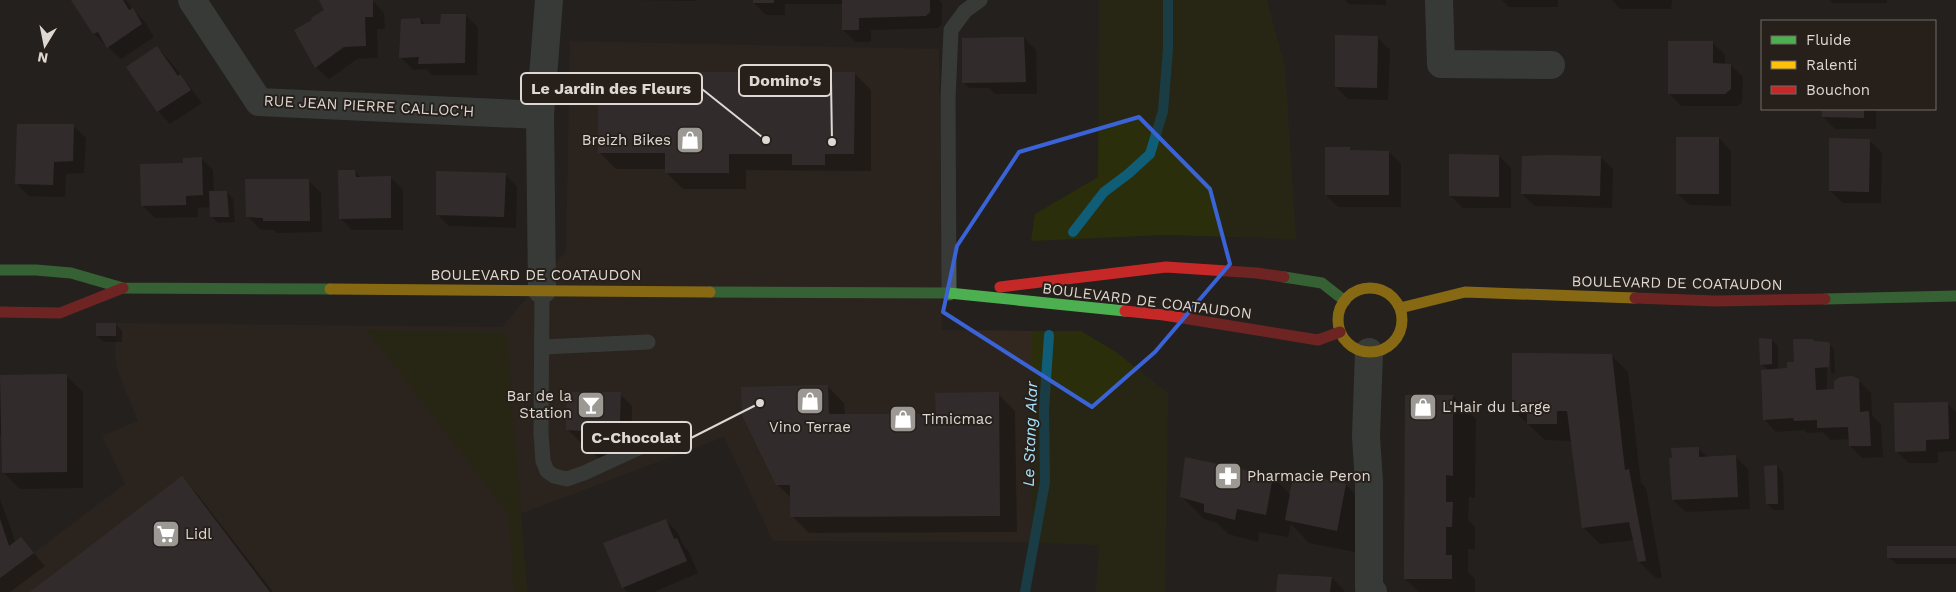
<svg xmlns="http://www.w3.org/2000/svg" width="1956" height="592" viewBox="0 0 1956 592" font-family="'Work Sans',sans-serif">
  <rect width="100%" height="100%" fill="#24201d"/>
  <path fill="#33281f" d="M570,41L939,49L942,330L1032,331V542L773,541L724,437L520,514L527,592H0V578L125,484L102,436L138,421L118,372L115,354L116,323L502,327L566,251Z"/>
  <path fill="#2a2e0a" d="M1099,0H1267L1285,67L1296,239L1166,235L1031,241L1035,214L1098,177Z
    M367,330L507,333L527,592H514L508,514Z
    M1032,331H1081L1116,352L1168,393L1165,592H1096L1099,545L1032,542Z"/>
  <path fill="#0007" d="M73,0H126L133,10L145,22L154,37L121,59L94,34Z
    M320,0H372L384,13L385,29H377L378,58L357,59L329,79L316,67L313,21L326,11Z
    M635,0H695V1Z
    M754,0H939L942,3V24L938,28L871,30V42H856L843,30V4H785V15H766L754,3Z
    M1345,0H1386V5L1349,4Z
    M1502,0H1558V7H1509Z
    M1612,0H1672L1671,9H1620Z
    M1830,0H1887V3H1833Z
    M465,15L478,27L477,75H432L426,69L413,70L401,57L420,19L426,25H441Z
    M1377,37L1390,50L1388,100L1348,99L1336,87Z
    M1024,38L1036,50L1037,94H995L989,88H969L963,82Z
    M1713,43L1725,55V65H1731L1743,77L1742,102L1738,106H1681L1669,93Z
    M157,47L169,60L202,103L170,124L158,111L127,67Z
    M854,73L871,90V171L746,170V189H683L666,172V169H616L599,152Z
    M1823,109H1876V129H1835L1823,117Z
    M73,126L86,138L84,173L66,174L65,197L29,196L17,184Z
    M1719,138L1731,151V206L1690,205L1677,193Z
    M1869,140L1882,153L1881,203H1843L1830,191Z
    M1349,148L1352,151L1389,152L1401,164V207H1338L1326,195Z
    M1499,156L1511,168V208H1463L1451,196Z
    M1600,157L1613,169L1612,208L1535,206L1522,194Z
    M201,158L213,170L214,193L227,192L233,199L235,222L218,223L211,216V207L198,208V217L155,218L142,205Z
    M355,171L361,178H391L403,190V230H352L340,218Z
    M505,174L517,187L516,228L449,226L437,214Z
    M308,180L321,193L322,232L277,233L274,230L260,229L248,217Z
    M116,324L122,331V342H104L97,336Z
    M1772,340L1778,346V370L1788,369L1815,343H1828L1834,349L1835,373H1831L1830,347H1827V390H1836L1858,380L1871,393L1872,415L1881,425L1883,457L1862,458L1850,446V439L1831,440L1823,432L1807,433L1804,430L1776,432L1764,419L1768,370L1762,364Z
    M1611,355L1628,372L1641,483L1646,488L1662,578H1656L1639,562L1634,540L1600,544L1583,527L1572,441L1545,440L1513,410Z
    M0,376H66L83,392V488L20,489L3,472L2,435H0Z
    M827,386L844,403L845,415L937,416L998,394L1015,411L1017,532L809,533L792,516V499L777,484Z
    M620,394L632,406L631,458H598L586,446V442H580L568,430Z
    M1453,396L1476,419L1475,498L1469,497L1468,520L1475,527V549H1468V572L1475,579V592H1419L1405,579Z
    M1948,404L1956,412V451L1938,452V463H1909L1896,451Z
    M1698,448L1708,458L1736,457L1748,469L1750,509L1686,512L1673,500Z
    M1777,466L1783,473L1784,510H1773L1767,503Z
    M1273,477L1291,496L1346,485L1369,508L1360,553L1309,543L1291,524L1288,537L1259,532L1258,542L1228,534L1217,523L1204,519L1181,496Z
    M181,478L198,495L273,592H32Z
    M0,499L16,543L21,538L45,566L10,592H0Z
    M666,520L678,533L683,545L689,552L698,573L654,592H628L623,587Z
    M1956,547V564H1897L1889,558Z
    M1332,578L1344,590V592H1277Z"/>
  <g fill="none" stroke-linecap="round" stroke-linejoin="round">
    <path stroke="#0f5d76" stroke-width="10" d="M1073,232L1104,192L1128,174L1150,154L1163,111L1168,49V0
      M1025,592L1045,482L1044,410L1049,335"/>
  </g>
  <path fill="#44393f" d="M71,0H123L129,10L133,8L142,24L107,48L98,32L93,34Z
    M319,0H373V17H365L366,46L344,47L315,68L294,30L312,20L311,18L324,10Z
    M753,0H774V3H753Z
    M842,0H930V12L926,16L859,18V30H842Z
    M441,14H466L465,63L418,64L419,57L399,58L401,19L420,18L421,24H440Z
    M1335,35L1378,36L1377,88L1335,87Z
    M1024,37L1026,82L962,83V38Z
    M1668,41H1713V63L1731,64V89L1725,94H1668Z
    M157,46L178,76L180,74L191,90L157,112L126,67Z
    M598,72H855L854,154H825V165H792V154H729V173H665V153H598Z
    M1822,109H1864V118L1822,117Z
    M17,124H74L73,161L54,162L53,185L15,184Z
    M1676,137H1719V194H1676Z
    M1829,138L1870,139L1869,192L1829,191Z
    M1325,147H1350V150L1389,151V195H1325Z
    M1449,154L1499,155V197L1449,196Z
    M1548,155L1601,156L1600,196L1521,194L1522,156Z
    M202,157L203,195L186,196V205L141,206L140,164L183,163V158Z
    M338,170H355L356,177L391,176V218L339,219Z
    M436,171L506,173L504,217L436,215Z
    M245,179H309L310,221H263V218L246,217Z
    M209,191H227L229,217H210Z
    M96,323H116V336H96Z
    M1759,338L1772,339V364L1760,365Z
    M1793,339H1813L1814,341L1828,342L1830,344L1829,367L1815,368L1816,390L1834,389V381L1840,377L1852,376L1859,379L1860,412L1869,411L1871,446H1849L1848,427L1817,428V420L1794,421L1793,418L1763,420L1761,370L1787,368V362H1794Z
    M1512,353L1612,354L1625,470L1629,469L1646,561L1638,562L1629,522L1582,528L1567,411H1557V424H1527V411L1512,410Z
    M67,374V472L2,473L0,375Z
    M828,385L829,414H936L935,393L999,392L1000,516L790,517V485H776L742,415L741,387Z
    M567,392H621L619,447H585V431L566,430Z
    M1405,395H1453V476L1446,475V502H1453L1452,527H1446V555H1452V579H1404Z
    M1948,402L1949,439L1926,440V451L1895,452L1894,403Z
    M1699,447V457L1736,455L1738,497L1672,500L1669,458H1672L1671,448Z
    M1185,457L1273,476L1266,515L1237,509L1235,520L1204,512V504L1180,497Z
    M1777,465L1778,504H1766L1764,466Z
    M1294,472L1346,484L1337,531L1285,520Z
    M182,476L270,592H30Z
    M0,519L9,546L21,537L34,553L0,578Z
    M666,519L674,539L677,538L687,561L622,588L603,543Z
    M1887,546H1956V558H1887Z
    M1278,574L1332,577L1330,592H1276Z"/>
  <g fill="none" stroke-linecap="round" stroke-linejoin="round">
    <path stroke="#505a59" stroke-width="15" d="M542,290L541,433L543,461L547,471L554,476L567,479L584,473L682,428
      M949,293L948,99L951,30L965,11L980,0
      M543,347L648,342"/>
    <path stroke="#505a59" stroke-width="28" d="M192,0L259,102L540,115
      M1439,0L1441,64L1551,65
      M542,290L540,115L549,0
      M1369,352L1366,437L1369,482V588L1373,592"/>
    <path stroke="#4caf50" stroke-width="11" d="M0,270H36L71,273L123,288L330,289
      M1284,277L1322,283L1345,301
      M710,292L949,293L1125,311
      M1825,299L1956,296"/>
    <path stroke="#ffc107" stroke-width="11" d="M1338 320a32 32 0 1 1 64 0a32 32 0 1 1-64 0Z
      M330,289L710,292
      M1400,308L1465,292L1635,298"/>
    <path stroke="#c62828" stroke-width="11" d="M1000,287L1166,267L1257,273L1284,277
      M1635,298L1716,301L1825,299
      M1125,311L1164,315L1318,340L1340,332
      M0,312L60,313L123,288"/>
  </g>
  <path d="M0 0H1956V592H0ZM1139,117L1210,189L1230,264L1155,352L1092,407L943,312L957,246L1019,152Z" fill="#24201d" fill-opacity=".55" fill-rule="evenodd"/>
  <path fill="none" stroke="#3a63d7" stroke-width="4" stroke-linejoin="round" d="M1139,117L1210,189L1230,264L1155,352L1092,407L943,312L957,246L1019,152Z"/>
  <defs>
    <g id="shop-square" transform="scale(1.4375)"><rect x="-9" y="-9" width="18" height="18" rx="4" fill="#9c9894" stroke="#27201a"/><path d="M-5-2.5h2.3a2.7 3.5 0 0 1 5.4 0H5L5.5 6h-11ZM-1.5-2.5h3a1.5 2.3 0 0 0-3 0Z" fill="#fff"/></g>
    <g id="bar-square" transform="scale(1.4375)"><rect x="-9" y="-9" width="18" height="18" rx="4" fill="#9c9894" stroke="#27201a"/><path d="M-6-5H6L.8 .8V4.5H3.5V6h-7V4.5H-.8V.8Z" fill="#fff"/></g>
    <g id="pharmacy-square" transform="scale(1.4375)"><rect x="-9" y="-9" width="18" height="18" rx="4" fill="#9c9894" stroke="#27201a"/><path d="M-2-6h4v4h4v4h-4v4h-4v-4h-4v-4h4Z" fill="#fff"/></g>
    <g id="supermarket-square" transform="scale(1.4375)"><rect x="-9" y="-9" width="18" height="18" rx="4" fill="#9c9894" stroke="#27201a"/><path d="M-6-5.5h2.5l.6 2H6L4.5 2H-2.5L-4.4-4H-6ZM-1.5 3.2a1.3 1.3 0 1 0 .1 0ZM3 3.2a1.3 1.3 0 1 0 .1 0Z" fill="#fff"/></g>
  </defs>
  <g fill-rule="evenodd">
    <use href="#shop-square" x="690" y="140"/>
    <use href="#shop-square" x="810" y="401"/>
    <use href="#bar-square" x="591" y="405"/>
    <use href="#shop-square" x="1423" y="407"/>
    <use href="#shop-square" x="903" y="419"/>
    <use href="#pharmacy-square" x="1228" y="476"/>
    <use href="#supermarket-square" x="166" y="534"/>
  </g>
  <g text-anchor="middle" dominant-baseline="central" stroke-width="4" stroke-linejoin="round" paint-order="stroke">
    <g font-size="15" fill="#ddd8d4" stroke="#27201a">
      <text transform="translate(369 106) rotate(3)">RUE JEAN PIERRE CALLOC'H</text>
      <text x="536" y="275">BOULEVARD DE COATAUDON</text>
      <text transform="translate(1677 283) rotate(1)">BOULEVARD DE COATAUDON</text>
      <text transform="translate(1147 301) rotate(7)">BOULEVARD DE COATAUDON</text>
    </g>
    <g font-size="15" fill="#ddd8d4" stroke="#27201a" text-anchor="start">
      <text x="671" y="140" text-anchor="end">Breizh Bikes</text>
      <text x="572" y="396" text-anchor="end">Bar de la<tspan x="572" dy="17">Station</tspan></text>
      <text x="1442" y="407">L'Hair du Large</text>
      <text x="922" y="419">Timicmac</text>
      <text x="810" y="427" text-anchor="middle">Vino Terrae</text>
      <text x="1247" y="476">Pharmacie Peron</text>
      <text x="185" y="534">Lidl</text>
    </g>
    <g font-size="16" font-style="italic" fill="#a8e3fd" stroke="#27201a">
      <text transform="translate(1030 434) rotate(-88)">Le Stang Alar</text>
    </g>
  </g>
  <path fill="none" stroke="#ddd8d4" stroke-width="2" d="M832 142L831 81M766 140L702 89M760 403L691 438"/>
  <g fill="#ddd8d4" stroke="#27201a" stroke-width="2">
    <circle cx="832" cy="142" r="5"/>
    <circle cx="766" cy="140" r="5"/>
    <circle cx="760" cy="403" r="5"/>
  </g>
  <g fill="#27201a" stroke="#ddd8d4" stroke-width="2">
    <rect x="739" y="65" width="92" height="31" rx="5"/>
    <rect x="521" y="73" width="181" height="31" rx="5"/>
    <rect x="582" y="422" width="109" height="31" rx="5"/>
  </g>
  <g font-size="16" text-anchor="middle" font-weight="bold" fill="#ddd8d4">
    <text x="785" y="86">Domino's</text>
    <text x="611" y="94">Le Jardin des Fleurs</text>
    <text x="636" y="443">C-Chocolat</text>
  </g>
  <rect x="1761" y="20" width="175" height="90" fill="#27201a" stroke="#706a64"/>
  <rect x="1771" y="36" width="25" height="8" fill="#4caf50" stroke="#706a64"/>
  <text x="1806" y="45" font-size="15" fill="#ddd8d4">Fluide</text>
  <rect x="1771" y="61" width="25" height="8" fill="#ffc107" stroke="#706a64"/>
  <text x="1806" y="70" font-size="15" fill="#ddd8d4">Ralenti</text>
  <rect x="1771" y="86" width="25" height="8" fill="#c62828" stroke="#706a64"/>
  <text x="1806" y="95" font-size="15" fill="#ddd8d4">Bouchon</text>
  <g transform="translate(45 45) rotate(190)" stroke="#27201a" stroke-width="4" paint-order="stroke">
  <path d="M0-4L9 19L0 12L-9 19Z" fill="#ddd8d4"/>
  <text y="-8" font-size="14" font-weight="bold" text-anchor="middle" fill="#ddd8d4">N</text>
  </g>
</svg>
